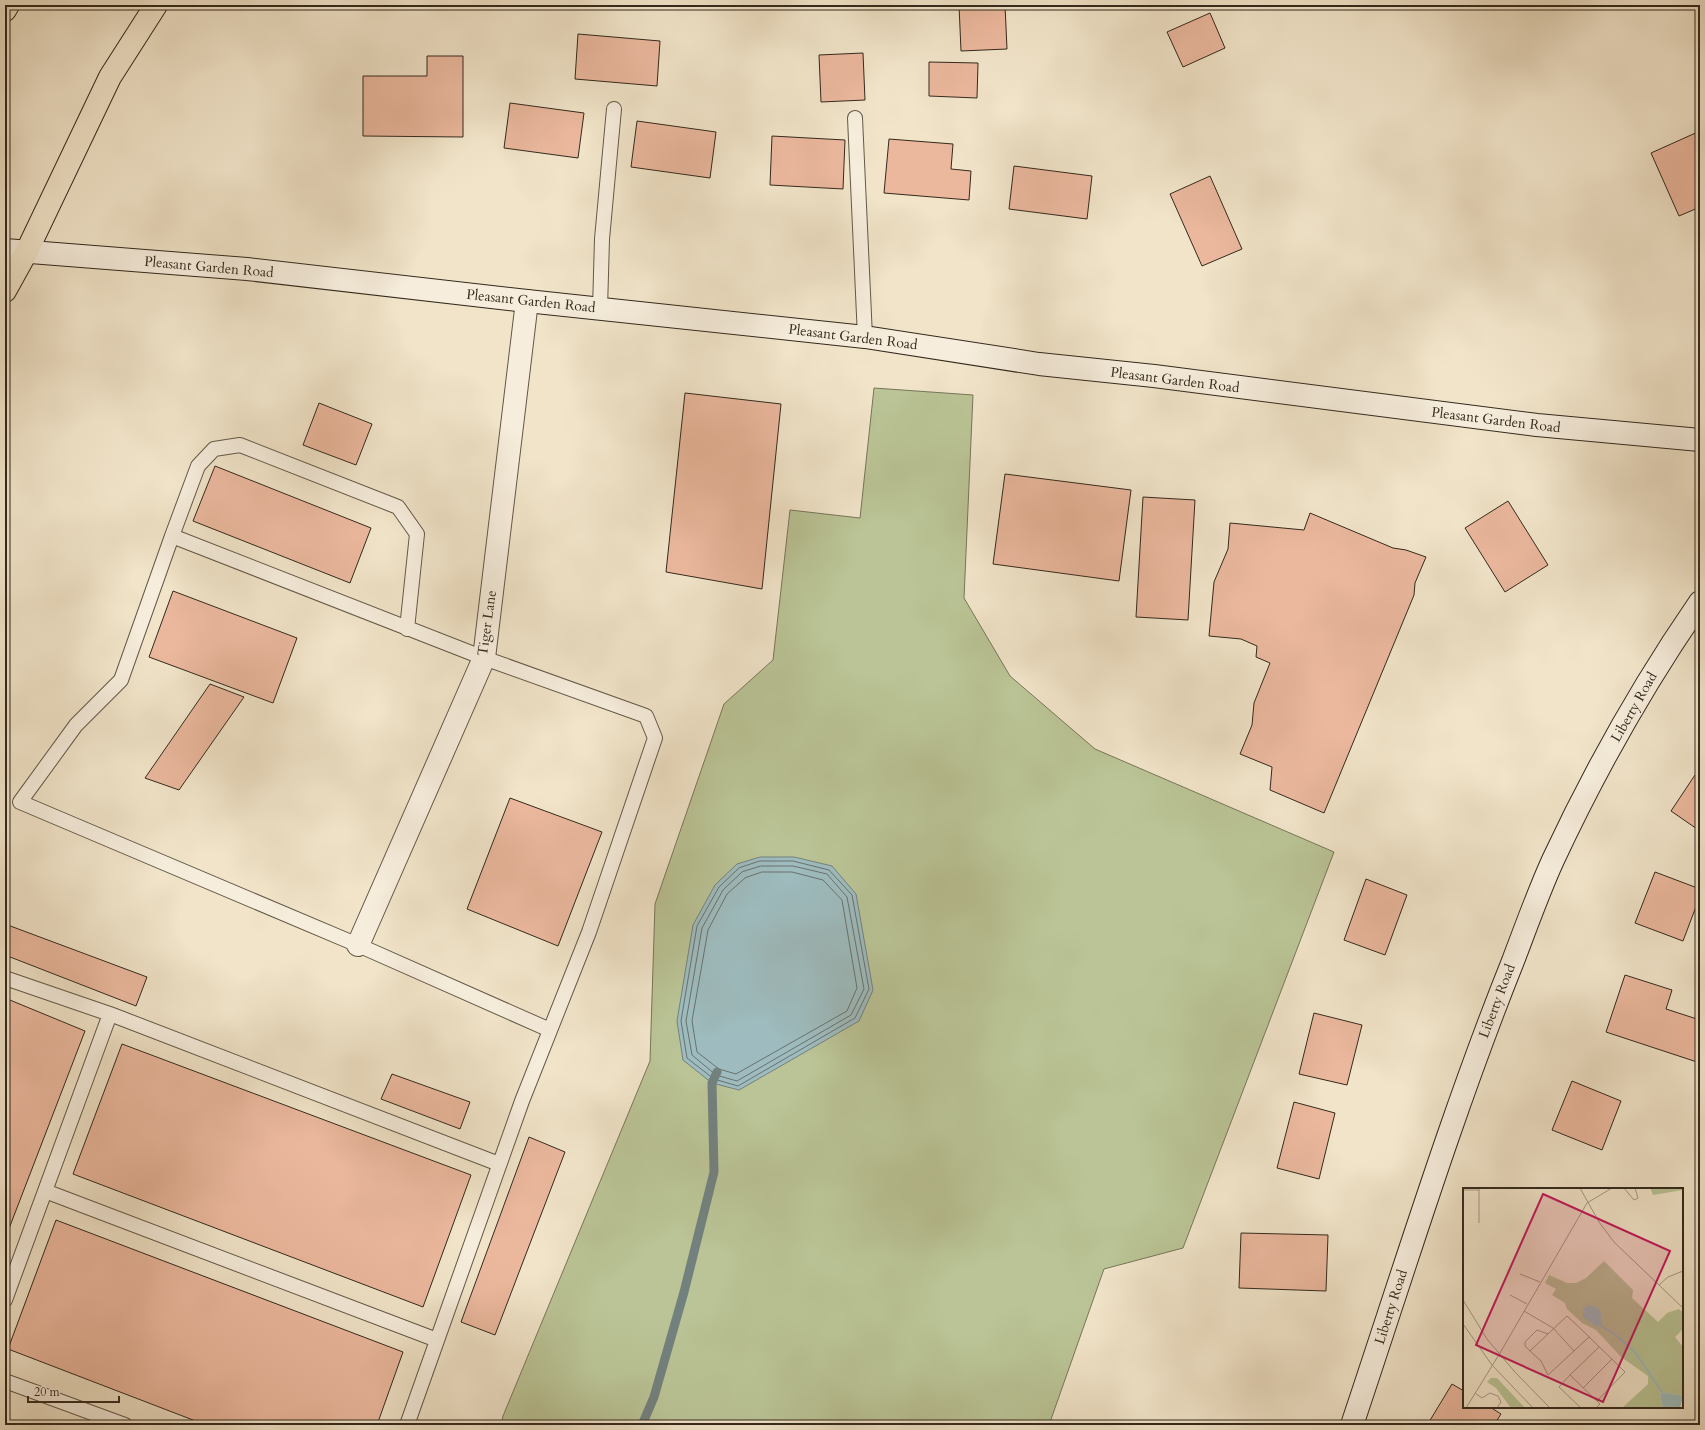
<svg xmlns="http://www.w3.org/2000/svg" width="1705" height="1430" viewBox="0 0 1705 1430" font-family="Cardo,serif">
  <rect width="100%" height="100%" fill="#f1e4c9"/>
  <filter id="stains"><feTurbulence type="fractalNoise" baseFrequency=".005" numOctaves="4"/><feColorMatrix values="0 0 0 0 .2 0 0 0 0 .09 0 0 0 0 .02 0 0 0 .5 -.17"/></filter>
  <radialGradient id="worn" r=".72"><stop offset=".6" stop-color="#630" stop-opacity="0"/><stop offset="1" stop-color="#630" stop-opacity=".3"/></radialGradient>
  <path fill="#bac496" stroke="#767659" d="M874,388L973,395L964,598L1010,676L1095,749L1334,852L1183,1248L1104,1269L1049,1425H501L503,1416L650,1061L655,904L724,704L773,660L790,510L860,518Z"/>
  <path fill="#9ebcbf" stroke="#73817e" d="M760,857H794L832,866L856,894L873,990L859,1021L739,1090L712,1083L683,1060L677,1021L693,925L715,885L737,864Z"/>
  <g fill="none" stroke-linecap="round" stroke-linejoin="round">
    <path stroke="#68726e" stroke-width="1" d="M760,861H793L829,870L852,895L869,989L855,1018L738,1086L714,1079L687,1058L681,1021L697,926L719,887L739,868Z
      M761,866H793L827,874L847,897L864,989L851,1015L737,1081L716,1075L692,1055L686,1021L702,928L723,890L742,872Z
      M762,872H792L823,880L842,900L857,988L847,1011L736,1074L719,1069L697,1052L692,1021L708,930L727,894L745,878Z"/>
    <path stroke="#73817e" stroke-width="9" d="M642,1425L654,1397L684,1292L714,1172L712,1083L717,1072"/>
  </g>
  <path fill="#ebb89e" stroke="#33291c" d="M959,5H1005L1007,49L961,51Z
    M1210,13L1225,48L1183,67L1167,32Z
    M578,34L660,41L657,86L575,79Z
    M863,53L865,100L821,102L819,55Z
    M427,56H463V137L363,136V76H427Z
    M929,62L978,63L977,98L929,96Z
    M510,103L584,113L578,158L504,148Z
    M637,121L716,132L710,178L631,167Z
    M1700,131V207L1679,216L1651,153Z
    M772,136L845,140L843,189L770,185Z
    M889,139L953,144L951,169L971,171L969,200L884,193Z
    M1014,166L1092,176L1087,219L1009,209Z
    M1210,176L1242,249L1202,266L1170,194Z
    M685,393L781,404L762,589L666,572Z
    M319,403L372,424L356,465L303,445Z
    M215,466L371,528L350,583L193,521Z
    M1005,474L1131,490L1119,581L993,564Z
    M1143,497L1195,500L1188,620L1136,617Z
    M1508,501L1548,565L1505,592L1465,528Z
    M1310,513L1393,548L1406,550L1426,557L1415,583L1414,595L1324,813L1270,790L1272,767L1240,754L1252,725L1254,703L1270,663L1256,657L1257,646L1241,639L1209,636L1214,582L1228,549L1230,523L1304,530Z
    M173,591L297,638L273,703L149,657Z
    M210,684L244,697L179,790L145,778Z
    M1695,775L1700,779V831L1671,811Z
    M510,798L602,832L558,946L467,909Z
    M1655,872L1700,889V896L1683,941L1635,923Z
    M1366,879L1407,895L1385,955L1344,940Z
    M5,924L147,977L136,1006L5,955Z
    M1625,975L1672,990L1666,1009L1700,1020V1063L1606,1032Z
    M5,998L85,1031L5,1239Z
    M1314,1013L1362,1025L1347,1085L1299,1074Z
    M122,1044L471,1175L423,1307L73,1174Z
    M392,1074L470,1102L460,1129L381,1099Z
    M1572,1081L1621,1101L1602,1150L1552,1130Z
    M1294,1102L1335,1113L1319,1179L1277,1168Z
    M529,1137L565,1152L495,1335L461,1322Z
    M56,1220L403,1352L377,1425H206L8,1349Z
    M1241,1233L1328,1235L1326,1291L1239,1288Z
    M1452,1384L1464,1391V1407H1490L1501,1414L1494,1425H1435L1429,1422Z"/>
  <g fill="none" stroke-linecap="round" stroke-linejoin="round">
    <g stroke="#625847" stroke-width="16">
      <path id="lane" d="M855,118L865,337
        M600,309L602,239L614,109
        M172,536L198,466L214,449L240,445L398,507L417,534L407,629
        M5,978L110,1014L5,1300
        M110,1014L499,1164
        M45,1191L437,1340
        M5,1381L125,1425
        M407,1425L522,1101L589,932L655,738L646,716L484,658L172,536L121,680L76,725L20,802L358,945L550,1030"/>
    </g>
    <g stroke="#625847" stroke-width="24">
      <path id="street" d="M358,945L484,658L527,301"/>
    </g>
    <g stroke="#33291c" stroke-width="24">
      <path id="secondary" d="M5,250L247,269L527,301L865,337L1039,364L1154,376L1537,425L1700,440
        M1352,1425C1404,1270 1452,1113 1513,961C1526,927 1538,893 1553,860C1595,770 1644,683 1700,602"/>
    </g>
    <g stroke="#33291c" stroke-width="24">
      <path id="highway" d="M5,10L8,5
        M5,291L26,253L110,77L156,5"/>
    </g>
    <use href="#lane" stroke="#f6eddc" stroke-width="14"/>
    <use href="#street" stroke="#f6eddc" stroke-width="22"/>
    <use href="#secondary" stroke="#f6eddc" stroke-width="22"/>
    <use href="#highway" stroke="#f1e4c9" stroke-width="22"/>
  </g>
  <g text-anchor="middle" dominant-baseline="central" stroke-width="3" stroke-linejoin="round" paint-order="stroke">
    <g font-size="14" fill="#33291c" stroke="#f6eddc">
      <text transform="translate(209 267) rotate(5)">Pleasant Garden Road</text>
      <text transform="translate(531 301) rotate(6)">Pleasant Garden Road</text>
      <text transform="translate(853 337) rotate(7)">Pleasant Garden Road</text>
      <text transform="translate(1175 380) rotate(7)">Pleasant Garden Road</text>
      <text transform="translate(1496 420) rotate(7)">Pleasant Garden Road</text>
      <text transform="translate(487 623) rotate(-82)">Tiger Lane</text>
      <text transform="translate(1634 707) rotate(-60)">Liberty Road</text>
      <text transform="translate(1497 1001) rotate(-69)">Liberty Road</text>
      <text transform="translate(1391 1307) rotate(-72)">Liberty Road</text>
    </g>
  </g>
  <g transform="translate(1463 1188)">
    <rect width="220" height="220" fill="#f1e4c9"/>
    <path d="M187,0H220V2L190,7ZM141,73L170,102L169,110L195,134L204,125L216,121L220,124V141L212,149L220,159V208L199,204L197,207L200,220H159L185,196V188L158,169L133,142L119,135L104,121L102,115L89,107L93,101L82,95L86,87L104,95H113L123,90ZM28,190H34L62,220H48L33,200L24,194Z" fill="#bac496"/>
    <path d="M126,117L137,121L139,135L134,139L120,129V121ZM199,204L220,208L217,220H200L197,207Z" fill="#9ebcbf"/>
    <path fill="none" stroke="#9ebcbf" stroke-width="2" d="M137,137L154,148L172,164L199,204"/>
    <path fill="none" stroke="#a59984" stroke-width="1" d="M16,0V35M117,0L136,34L151,54L220,120M161,0L171,12L175,10L172,0M0,2H16M57,86L77,94M196,97L205,89L220,83M47,107L64,116M0,112L24,151L51,183L87,220M61,123L90,140L111,163M0,136L29,177L70,220M126,149L85,187L78,173L67,163L104,128L119,142L162,184L134,213M67,163L62,158V154L74,142L85,146M37,165L124,15L149,0M107,187L136,159M120,200L149,171M12,205L19,210L27,205L35,208L38,214L34,220M3,220L37,165M118,220L96,199L107,187L137,216L133,220"/>
    <path fill="#c2185b" fill-opacity="0.15" stroke="#c2185b" stroke-width="2" d="M80,6L207,63L140,214L13,157Z"/>
    <rect width="220" height="220" fill="none" stroke="#33291c" stroke-width="2"/>
  </g>
  <rect width="1705" height="1430" fill="none" stroke="#f1e4c9" stroke-width="20"/>
  <rect x="6" y="6" width="1693" height="1418" fill="none" stroke="#33291c" stroke-width="2"/>
  <rect x="10" y="10" width="1685" height="1410" fill="none" stroke="#33291c"/>
  <path d="M28 1396v6h91v-6" fill="none" stroke="#33291c" stroke-width="2"/>
  <text x="34" y="1396" font-size="12" fill="#33291c" stroke="#f6eddc" stroke-width="3" paint-order="stroke">20 m</text>
  <rect width="100%" height="100%" filter="url(#stains)"/>
  <rect width="100%" height="100%" fill="url(#worn)"/>
</svg>
